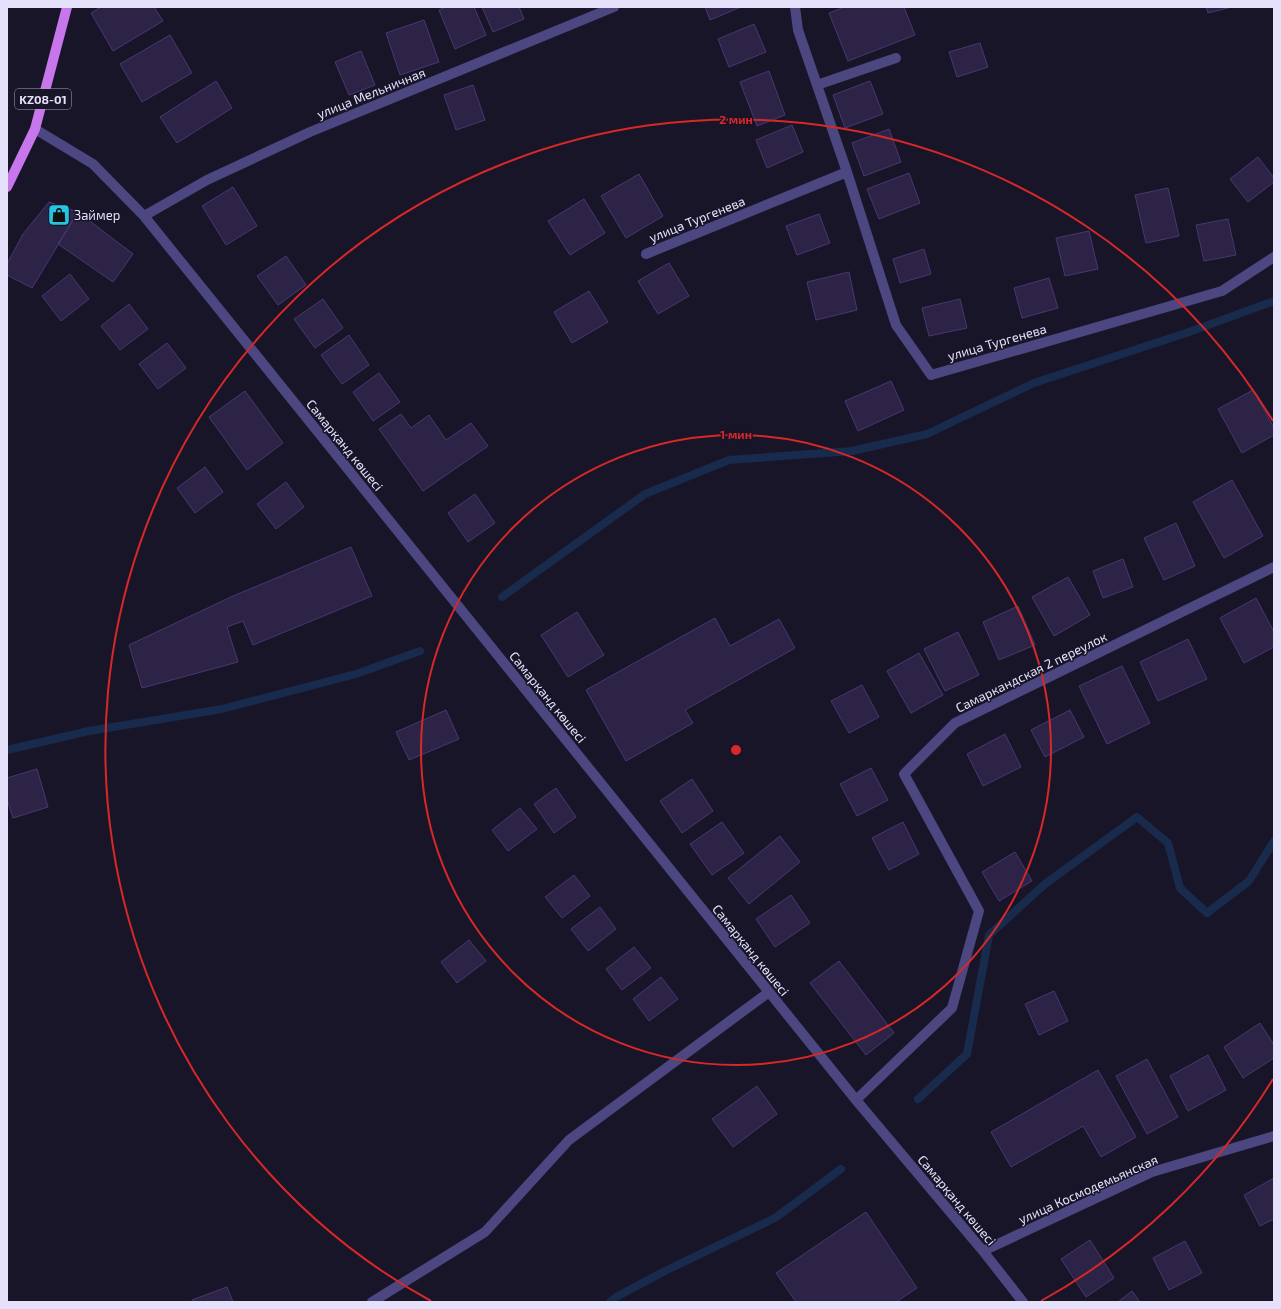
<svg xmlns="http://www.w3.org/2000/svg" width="1281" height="1309" viewBox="0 0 1281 1309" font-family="'Exo 2',sans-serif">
  <rect width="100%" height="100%" fill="#191529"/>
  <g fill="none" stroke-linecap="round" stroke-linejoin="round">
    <path stroke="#192b4d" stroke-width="8" d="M502,597L645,494L729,460L852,451L927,434L1034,383L1189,332L1274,301
      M7,750L89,731L222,709L356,674L420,651
      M918,1099L967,1054L989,935L1045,884L1137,817L1168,843L1180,888L1207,913L1249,881L1274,841
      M610,1302L616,1297L667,1270L775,1218L841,1169"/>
  </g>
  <path fill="#2c2347" stroke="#473870" d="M101,7H154L163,21L113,51L91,13Z
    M446,7H474L486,35L455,49L439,10Z
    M482,7H519L524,19L493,32Z
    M705,7H741L710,20Z
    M845,7H904L915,35L848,61L829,13Z
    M1206,7H1232L1208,13Z
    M424,20L439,62L400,75L386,33Z
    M754,24L766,52L729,67L718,39Z
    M170,35L192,73L142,102L120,64Z
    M980,43L988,67L957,77L949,52Z
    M361,51L375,85L349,95L335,62Z
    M769,71L785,115L757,126L740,82Z
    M216,81L232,108L177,143L160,117Z
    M870,81L883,114L845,128L833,95Z
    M473,85L485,120L456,130L444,95Z
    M792,125L803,152L767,168L756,140Z
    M889,129L901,162L864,176L852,143Z
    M1258,157L1274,178V182L1248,202L1230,179Z
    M909,173L920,203L879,219L867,189Z
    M639,174L663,216L626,238L601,196Z
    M233,187L257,226L226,245L202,206Z
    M1168,188L1179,236L1146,243L1135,195Z
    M584,199L605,233L570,255L548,221Z
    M49,202L78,212L32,288L7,275V264L23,234Z
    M78,212L133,254L113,282L58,244Z
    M819,214L830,243L797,255L786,226Z
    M1228,219L1236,255L1204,261L1196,225Z
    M1089,231L1098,269L1065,276L1056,238Z
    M924,249L931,274L900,283L893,259Z
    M286,256L306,285L278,305L257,276Z
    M669,263L689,296L658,314L638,281Z
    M849,272L857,310L816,320L807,282Z
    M70,274L89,299L61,321L42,296Z
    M1049,278L1058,308L1022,318L1014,288Z
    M589,291L608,322L572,343L554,312Z
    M323,299L343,328L315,348L294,319Z
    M960,299L967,328L929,336L922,308Z
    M129,304L148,329L120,350L101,326Z
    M349,335L369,365L342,384L321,355Z
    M167,343L186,368L158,389L139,364Z
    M379,373L400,402L373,421L353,392Z
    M891,381L904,410L858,431L845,401Z
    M1253,390L1274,428V435L1242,453L1218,409Z
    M245,391L283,443L247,470L209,417Z
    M401,414L411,428L429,415L446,440L471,423L488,446L423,491L379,429Z
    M205,467L223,492L195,513L177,488Z
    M1232,480L1263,536L1224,558L1193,502Z
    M286,482L304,507L276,529L257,504Z
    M475,494L495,523L468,542L448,513Z
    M1176,523L1195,566L1164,580L1144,538Z
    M351,547L372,596L253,645L243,621L227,627L238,662L142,688L129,645L233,596Z
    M1123,559L1133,587L1103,598L1093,571Z
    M1068,577L1090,615L1054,636L1032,597Z
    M1256,598L1274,632V647L1244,663L1220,618Z
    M1018,606L1035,645L999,660L983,622Z
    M577,612L604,655L568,677L541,635Z
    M715,618L730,646L779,619L795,648L685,710L693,723L626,761L586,690Z
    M958,632L979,675L945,691L924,649Z
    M1188,639L1207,679L1158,701L1140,662Z
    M919,653L943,695L911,713L887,671Z
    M1122,666L1150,723L1107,744L1079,686Z
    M862,685L879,717L849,733L831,701Z
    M446,710L459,739L409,760L396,732Z
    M1070,710L1084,737L1045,757L1031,730Z
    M1005,734L1021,767L983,786L967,754Z
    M871,768L888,800L857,816L840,784Z
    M37,769L48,807L13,818L7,799V778Z
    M692,779L713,811L682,833L660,801Z
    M556,788L576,817L554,833L534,804Z
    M520,808L537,829L508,851L492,830Z
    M722,822L744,853L712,875L690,844Z
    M903,822L919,854L889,870L872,838Z
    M780,836L800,862L749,904L728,878Z
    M1015,852L1032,881L999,901L982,872Z
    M574,875L590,896L562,918L545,897Z
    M791,895L810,923L775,947L756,919Z
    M600,907L616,929L588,951L571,929Z
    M469,940L486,961L457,983L441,962Z
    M634,947L651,968L622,990L606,969Z
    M839,961L894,1033L866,1055L810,983Z
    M661,977L678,999L649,1021L633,999Z
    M1054,991L1068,1021L1039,1035L1025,1004Z
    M1260,1023L1274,1045V1058L1243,1078L1224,1047Z
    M1208,1055L1226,1090L1188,1111L1170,1076Z
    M1147,1059L1178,1117L1147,1134L1116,1076Z
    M1098,1070L1136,1137L1101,1157L1083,1126L1011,1167L991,1132Z
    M757,1086L777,1114L733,1147L712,1119Z
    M1274,1178V1219L1260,1226L1244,1195Z
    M866,1212L917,1288L896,1302H796L776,1273Z
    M1090,1240L1114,1278L1086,1297L1061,1259Z
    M1185,1241L1202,1273L1169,1290L1153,1258Z
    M227,1287L233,1302H193L192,1300Z
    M1132,1291L1140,1302H1118Z"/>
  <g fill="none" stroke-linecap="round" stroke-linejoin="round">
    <path stroke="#4c4681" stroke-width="10" d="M795,7L798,30L847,172L896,325L931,375L1222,291L1274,257
      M817,85L896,58
      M35,129L93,164L144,216L856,1100L983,1251L1023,1302
      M144,216L207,180L310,132L614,7
      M646,254L847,172
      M856,1100L952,1008L979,911L904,774L955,723L1274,567
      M983,1251L1152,1172L1274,1136
      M372,1302L485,1232L569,1140L769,992"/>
    <path stroke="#c776ec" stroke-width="10" d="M7,187L35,129L67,7"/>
  </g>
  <g fill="none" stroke="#d62828" stroke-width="2">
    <circle cx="736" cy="750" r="315"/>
    <path d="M1273 1079A630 630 0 0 1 1041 1301M431 1301A630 630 0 1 1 1273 421"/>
  </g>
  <defs>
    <g id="shop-square" transform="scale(1.15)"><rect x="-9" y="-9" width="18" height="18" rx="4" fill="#26c4e1" stroke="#191529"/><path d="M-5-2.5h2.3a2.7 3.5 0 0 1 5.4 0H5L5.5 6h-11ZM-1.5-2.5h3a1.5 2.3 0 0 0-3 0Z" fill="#111"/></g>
  </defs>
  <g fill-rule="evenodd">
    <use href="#shop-square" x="59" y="215"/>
  </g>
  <g text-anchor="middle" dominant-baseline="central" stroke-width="3" stroke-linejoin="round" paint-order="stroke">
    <rect fill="#191529" stroke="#a8a4bc" stroke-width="1" x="15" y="89" width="56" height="20" rx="3"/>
    <g font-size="12" font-weight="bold" fill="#e5e1fb">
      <text x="43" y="99">KZ08-01</text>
    </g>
    <g font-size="13" fill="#e5e1fb" stroke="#191529">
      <text transform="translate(371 93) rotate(-22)">улица Мельничная</text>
      <text transform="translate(697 219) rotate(-22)">улица Тургенева</text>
      <text transform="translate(997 342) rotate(-16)">улица Тургенева</text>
      <text transform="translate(345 445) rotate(51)">Самарқанд көшесі</text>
      <text transform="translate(1031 672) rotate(-26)">Самаркандская 2 переулок</text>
      <text transform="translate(548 697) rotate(51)">Самарқанд көшесі</text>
      <text transform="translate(751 950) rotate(51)">Самарқанд көшесі</text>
      <text transform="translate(1088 1189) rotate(-24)">улица Космодемьянская</text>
      <text transform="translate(957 1200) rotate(50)">Самарқанд көшесі</text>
    </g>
    <g font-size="13" fill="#e5e1fb" stroke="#191529" text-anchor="start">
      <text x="74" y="215">Займер</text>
    </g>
  </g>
  <circle cx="736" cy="750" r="6" fill="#d62828" stroke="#191529" stroke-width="2"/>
  <g font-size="12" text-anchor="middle" font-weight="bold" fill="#d62828" stroke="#191529" stroke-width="3" stroke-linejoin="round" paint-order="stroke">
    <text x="736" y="124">2 мин</text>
    <text x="736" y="439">1 мин</text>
  </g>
  <rect width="1281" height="1309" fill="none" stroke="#e5e1fb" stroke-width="16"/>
</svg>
